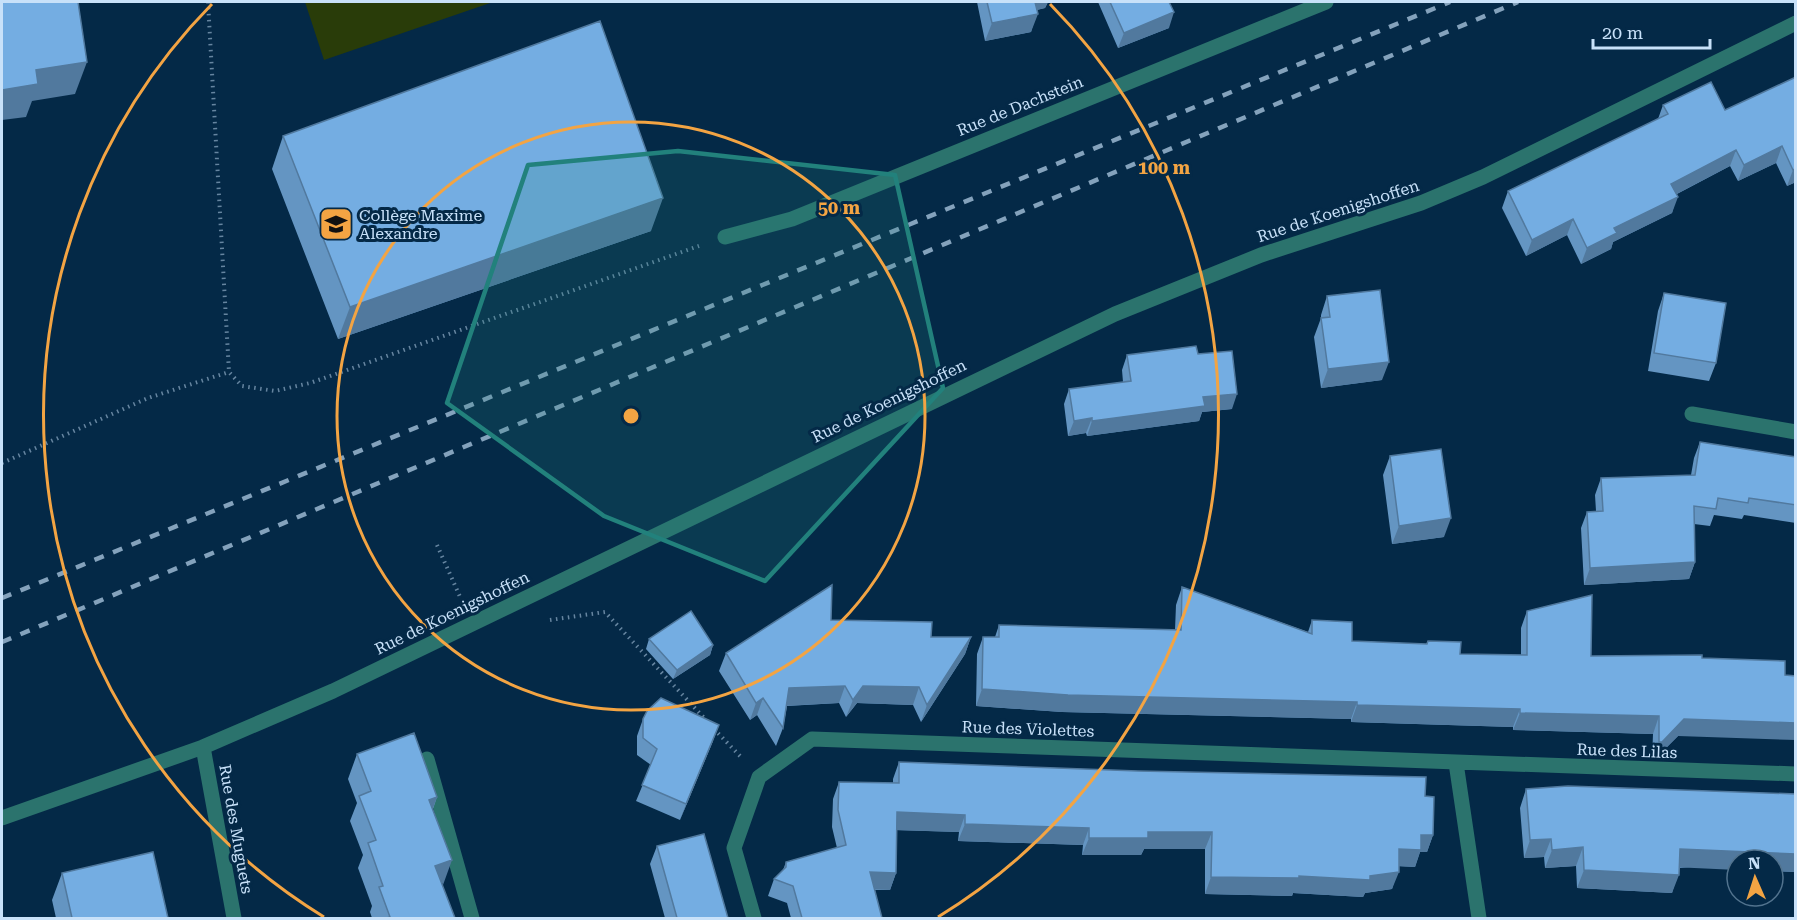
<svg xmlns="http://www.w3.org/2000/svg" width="1797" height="920" viewBox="0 0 1797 920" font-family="'Roboto Serif',serif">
  <rect width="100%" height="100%" fill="#042947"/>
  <path fill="#293c09" d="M305,2H493L324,60Z"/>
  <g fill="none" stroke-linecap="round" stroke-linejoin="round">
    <path stroke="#6685a0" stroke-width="4" stroke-dasharray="1.5 4.5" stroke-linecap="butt" d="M208,2L229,372L242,386L275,391L310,383L699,246
      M2,463L148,398L229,372
      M437,545L461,599
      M550,620L605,612L707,721
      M714,729L740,756"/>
    <path stroke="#2b736d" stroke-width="15" d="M725,237L792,219L1326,2
      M1692,414L1796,432
      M203,747L234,918
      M427,759L472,918
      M1456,763L1479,918
      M2,818L203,747L333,691L1115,314L1261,255L1421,203L1483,177L1796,23
      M754,918L734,848L759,777L812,739L1796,774"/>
    <path stroke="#84a2bc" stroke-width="4.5" stroke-dasharray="10 10" stroke-linecap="butt" d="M2,598L1450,2
      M2,642L1518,2"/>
  </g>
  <path fill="#6495c2" d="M977,2H1048L1045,8L1037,10L1031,32L985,41Z
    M1098,2H1169V28L1118,48Z
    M1796,77V182L1787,186L1776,163L1738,181L1730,166L1677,194L1672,213L1613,242L1611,249L1581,264L1567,235L1526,256L1502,208L1508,191L1658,119L1663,105L1725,110Z
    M283,136L651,231L338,339L272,169Z
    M1664,293L1716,363L1709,381L1648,371L1658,311Z
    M1327,296L1382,380L1321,388L1314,337L1321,318V315Z
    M1198,354L1232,409L1202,412L1199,421L1087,436L1086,433L1068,436L1064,404L1069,389L1123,382L1122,370L1127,355Z
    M1700,442L1796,457V523L1744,515L1742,519L1714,515L1710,526L1694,524L1695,562L1689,579L1584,585L1581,528L1587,512L1596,511L1595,495L1601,478L1691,475L1694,458Z
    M1390,456L1444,537L1392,544L1383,475Z
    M1182,587L1308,632L1312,620L1352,641L1426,644L1428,641L1460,654L1521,655V628L1527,611L1591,656L1702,655L1678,736L1655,759H1652L1653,734L1513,730V727L1351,722V719L1062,712L976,706L977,654L983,637H995L999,625L1175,630L1176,605Z
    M831,620L931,637H971L965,654L921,722L913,705L857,703L846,717L839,703L787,706L783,728L776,746L757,715L750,720L719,671L726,653Z
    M649,639L713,645L710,655L673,679L646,649Z
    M643,719L713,741L680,820L636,801L651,765L637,755V736Z
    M357,754L437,797L433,809L442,885L455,918H372L370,912L372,906L358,868L363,855L350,821L357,803L348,779Z
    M899,762L1425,796L1433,835L1427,852H1420L1415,867L1399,866L1392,889L1365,893L1363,897L1293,893L1292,896L1205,894V849H1144L1141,855H1082L1083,845L958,841L959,832L897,830L896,873L890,890H874L882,918H791L787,903L768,896L774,879L783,870L786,862L837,848L832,827L833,799L839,782L893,783V779Z
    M1526,789L1796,794V872L1773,871V860L1679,868L1672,893L1577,888L1576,866L1545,868L1544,857L1524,858L1520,808Z
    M657,846L728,918H665L650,864Z
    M62,873L168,918H56L52,900Z"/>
  <path fill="#51799e" d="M1031,2H1048L1045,8L1027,12Z
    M1174,12L1169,28L1118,48L1124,33Z
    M1038,14L1031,32L985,41L992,23Z
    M87,62L75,94L32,101L26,117L2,120V90L36,70Z
    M1782,146L1776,163L1738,181L1744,165Z
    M1736,150L1730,166L1665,200L1671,184Z
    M1796,168V182L1787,186L1793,170Z
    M1678,197L1672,213L1613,242L1611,249L1581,264L1587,248L1614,228Z
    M663,198L651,231L338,339L350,307Z
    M1573,219L1567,235L1526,256L1532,240Z
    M1389,362L1382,380L1321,388L1328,369Z
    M1237,394L1232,409L1202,412L1199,421L1087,436L1092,421L1203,397Z
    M1092,418L1086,433L1068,436L1074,421Z
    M1451,518L1444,537L1392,544L1399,526Z
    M1695,562L1689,579L1584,585L1590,568Z
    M971,637L965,654L921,722L927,705Z
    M713,645L710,655L673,679L677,670Z
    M845,686L839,703L783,706L789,688Z
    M863,686L919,687L913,705L857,703L846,717L853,700Z
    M982,689L1357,702L1351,719L1062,712L976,706Z
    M763,698L757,715L750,720L756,703Z
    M1357,705L1520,709L1513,727L1351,722Z
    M1520,713L1659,716L1653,734L1513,730Z
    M1684,719L1796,723V740L1678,736L1655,759H1652L1659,742Z
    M719,725L713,741L680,820L686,804Z
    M437,797L428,822L429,800Z
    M897,812L965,815L959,832L891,830Z
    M965,824L1089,828L1083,845L958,841Z
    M1148,832H1212L1205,849H1144L1141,855H1082L1089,838Z
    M1421,835H1433L1427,852H1420L1415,867L1393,866L1399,849Z
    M1551,839L1544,857L1524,858L1530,840Z
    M1583,847L1576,866L1545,868L1552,850Z
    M1680,849L1796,854V872L1773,871V860H1737V870L1673,867Z
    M452,860L443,885L435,866Z
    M1584,870L1679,875L1672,893L1577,888Z
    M870,872L896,873L890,890L864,889Z
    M1399,872L1392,889L1365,893L1363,897L1293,893L1292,896L1205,894L1211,877L1370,876Z"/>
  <path fill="#74ade2" stroke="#51799e" stroke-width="1.5" d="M2,2H78L87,62L36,70L38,84L2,90Z
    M987,2H1035L1038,14L992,23Z
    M1110,2H1169L1174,12L1124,33Z
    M600,21L663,198L350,307L283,136Z
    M1796,77V168L1793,170L1782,146L1744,165L1736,150L1671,184L1678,197L1614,228L1617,233L1587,248L1573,219L1532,240L1508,191L1668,114L1663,105L1711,82L1725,110Z
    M1380,290L1389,362L1328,369L1321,318L1330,317L1327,296Z
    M1664,293L1726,303L1716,363L1654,353Z
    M1196,346L1198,354L1232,351L1237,394L1203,397L1205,406L1092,421V418L1074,421L1069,389L1131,381L1127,355Z
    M1700,442L1796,457V505L1749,498L1748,503L1718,498L1716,509L1694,506L1695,562L1590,568L1587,512L1603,511L1601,478L1695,475Z
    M1441,449L1451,518L1399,526L1390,456Z
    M832,585L831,620L932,622L931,637H971L927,705L919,687L863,686L853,700L845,686L789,688L783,728L763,698L756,703L726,653Z
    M1182,587L1312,634V620L1352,622V641L1427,644L1428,641L1461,642L1460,654L1527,655V611L1592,595L1591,656L1702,655V658L1785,661V675L1796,676V723L1684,719L1662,742H1659V716L1520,713V709L1357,705V702L1068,695L982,689L983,637H999V625L1181,630Z
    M691,611L713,645L677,670L649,639Z
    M661,698L719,725L686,804L642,785L657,749L643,738V719L647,711Z
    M414,733L437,797L429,800L452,860L435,866L455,918H387L390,917L379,887L383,886L368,843L376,840L359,796L371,791L357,754Z
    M899,762L1138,771L1426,777L1425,796L1434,797L1433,835H1421V850L1399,849V872L1370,876V880L1299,876V878L1211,877L1212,832H1148V838H1089V828L965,824V815L897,812L896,873L870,872L882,918H802L793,886L774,879L786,867V862L846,845L838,810L839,782L899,783Z
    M1568,786L1796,794V854L1680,849L1679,875L1584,870L1583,847L1552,850L1551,839L1530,840L1526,789Z
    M704,834L728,918H677L657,846Z
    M153,852L168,918H72L62,873Z"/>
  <path fill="#22817c" fill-opacity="0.2" stroke="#22817c" stroke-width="4.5" stroke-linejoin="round" d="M678,151L895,175L943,388L765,581L604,516L447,403L528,165Z"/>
  <g fill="none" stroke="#f3a443" stroke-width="3">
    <circle cx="631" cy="416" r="294"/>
    <path d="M324 917A588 588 0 0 1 212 4M1050 4A588 588 0 0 1 938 917"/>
  </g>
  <defs>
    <g id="school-square" transform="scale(1.725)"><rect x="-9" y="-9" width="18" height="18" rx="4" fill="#f3a443" stroke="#042947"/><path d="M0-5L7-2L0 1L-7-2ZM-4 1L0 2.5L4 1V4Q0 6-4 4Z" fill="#111"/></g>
  </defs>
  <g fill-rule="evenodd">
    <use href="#school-square" x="336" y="224"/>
  </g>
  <g text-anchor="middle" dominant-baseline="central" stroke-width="6" stroke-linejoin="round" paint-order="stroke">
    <g font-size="16" fill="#c8e1f9" stroke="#042947">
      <text transform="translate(1020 106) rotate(-22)">Rue de Dachstein</text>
      <text transform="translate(1338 211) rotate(-18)">Rue de Koenigshoffen</text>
      <text transform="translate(889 401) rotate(-26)">Rue de Koenigshoffen</text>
      <text transform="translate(452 613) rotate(-26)">Rue de Koenigshoffen</text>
      <text transform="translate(1028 729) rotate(2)">Rue des Violettes</text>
      <text transform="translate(1627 751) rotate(2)">Rue des Lilas</text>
      <text transform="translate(236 829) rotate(80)">Rue des Muguets</text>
    </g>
    <g font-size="16" fill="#c8e1f9" stroke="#042947" text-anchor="start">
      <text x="359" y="215">Collège Maxime<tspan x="359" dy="18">Alexandre</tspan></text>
    </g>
  </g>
  <circle cx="631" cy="416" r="9" fill="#f3a443" stroke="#042947" stroke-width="3"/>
  <g font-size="18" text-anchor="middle" font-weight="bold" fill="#f3a443" stroke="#042947" stroke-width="6" stroke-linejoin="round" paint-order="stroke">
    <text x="1164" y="174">100 m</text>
    <text x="839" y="214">50 m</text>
  </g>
  <rect width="1797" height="920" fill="none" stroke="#c8e1f9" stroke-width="6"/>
  <g transform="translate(1755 878) rotate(357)"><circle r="28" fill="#042947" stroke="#52738e" stroke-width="1.5"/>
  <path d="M0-4.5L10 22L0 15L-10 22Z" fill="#f3a443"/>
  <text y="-9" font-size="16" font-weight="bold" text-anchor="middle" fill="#c8e1f9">N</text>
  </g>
  <path d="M1593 39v9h117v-9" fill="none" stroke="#c8e1f9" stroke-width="3"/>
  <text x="1602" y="39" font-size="18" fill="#c8e1f9" stroke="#042947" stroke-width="4.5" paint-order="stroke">20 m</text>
</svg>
